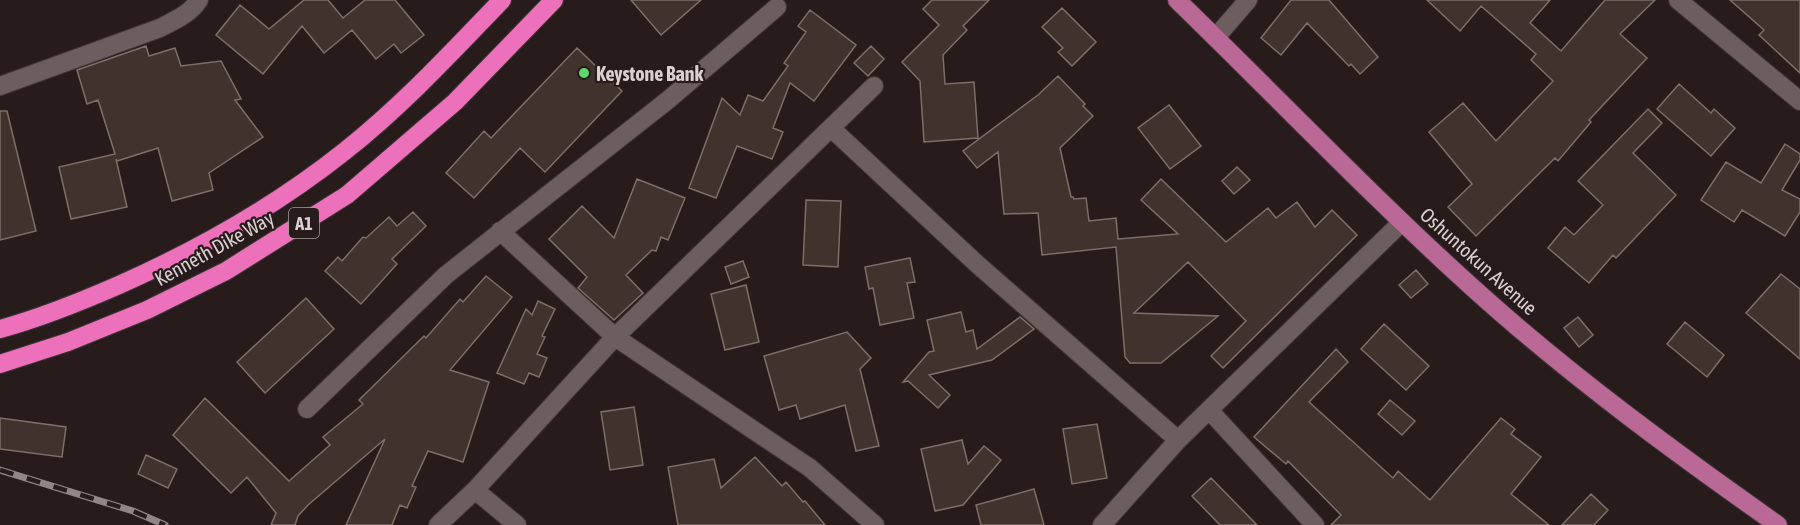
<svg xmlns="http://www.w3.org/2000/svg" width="1800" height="525" viewBox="0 0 1800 525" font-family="'Asap Condensed',sans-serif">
  <rect width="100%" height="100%" fill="#281b1c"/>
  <path fill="#40332e" stroke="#7e6e69" stroke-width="1.5" d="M304,0H328L343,18L365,0H395L424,35L401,53L394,44L376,59L352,30L324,53L302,26L263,74L216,35L240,5L269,29Z
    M631,0H701L661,35Z
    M932,0H989L963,26L967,30L943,55L945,84L974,82L978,138L924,142L920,81L902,62L939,25L923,9Z
    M1291,0H1329L1378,57L1360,74L1351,64L1349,66L1307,23L1281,55L1261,38Z
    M1427,0H1550L1530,23L1561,51L1605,0H1655L1620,34L1647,58L1589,120L1591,122L1558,161L1555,158L1476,236L1448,207L1472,184L1429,132L1463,103L1496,141L1553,81L1531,60L1536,54L1481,6L1460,31Z
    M1730,0H1800V73L1759,35L1764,30Z
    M1062,8L1096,42L1072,66L1058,52L1063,48L1042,27Z
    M810,10L856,45L814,101L790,83L773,128L783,132L772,159L737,146L716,198L689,188L722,98L740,115L748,95L763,101L788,66L784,63L806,32L798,26Z
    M146,46L149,56L175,48L181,66L221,61L241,99L235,100L263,137L209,173L213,190L172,201L158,148L117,161L116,159L127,207L71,219L59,167L115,154L98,100L87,104L77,70Z
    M871,46L884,59L868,76L854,63Z
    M577,48L622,91L545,172L520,148L474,198L446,173L484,131L491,138Z
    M1058,76L1085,104L1083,106L1093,116L1060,148L1071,197H1073L1074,199L1086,198L1089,221L1116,218L1118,239L1178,234L1141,200L1161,179L1226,242L1268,208L1276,218L1297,202L1315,227L1332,210L1357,235L1223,368L1211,356L1246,321L1188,262L1134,313L1218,316L1161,363H1130L1125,357L1116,247L1042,255L1038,213L1004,214L998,152L977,168L963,151L1038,95Z
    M1679,84L1711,113L1714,109L1735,128L1711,156L1657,109Z
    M1169,105L1201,146L1170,169L1138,128Z
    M1648,109L1662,123L1633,153L1676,195L1616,258L1613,255L1589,283L1548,248L1565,227L1574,235L1603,205L1578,181Z
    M0,111H7L36,231L0,240Z
    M1785,144L1800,154V160L1782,190L1800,199V212L1785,236L1742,210L1734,222L1701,200L1726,162L1761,183Z
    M1237,167L1250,180L1234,194L1222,181Z
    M637,179L685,198L668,240L661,237L656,251L652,250L626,275L643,293L614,320L578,288L587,277L549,239L582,206L614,238Z
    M806,200L841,201L838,267L803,265Z
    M413,212L426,226L392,259L397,264L361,304L325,271L338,257L342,261L363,237L366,238L389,217L397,226Z
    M910,258L915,282L907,283L914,318L880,325L873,288L869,289L865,267Z
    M743,261L749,277L731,284L725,267Z
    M1416,270L1428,284L1411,298L1399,285Z
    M1781,274L1800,289V359L1746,313Z
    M486,276L512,297L450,370L489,382L463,462L428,451L412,486L416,487L407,508L400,505L392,525H346L385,439L308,505L298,516L295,525H271L276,513L247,477L231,493L173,435L205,398L289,481L330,445L323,437L363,404L359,400L424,336L426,338L460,299L463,302Z
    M746,285L759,342L725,350L711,294Z
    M306,298L334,329L265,393L237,362Z
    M538,301L555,309L542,336L545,337L537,354L547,358L539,377L529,373L524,384L497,373L526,309L532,315Z
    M961,312L966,332L973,330L977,349L1020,317L1034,329L992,360L929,375L950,395L938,408L908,381L903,382L929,352L934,351L927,320Z
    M1578,317L1593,335L1579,347L1564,328Z
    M1685,322L1724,355L1707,377L1667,344Z
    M1384,324L1429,366L1406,390L1361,349Z
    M847,332L871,358L860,369L879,446L856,451L845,405L800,419L796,405L779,410L764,356Z
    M1336,349L1348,362L1309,402L1393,478L1398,471L1430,500L1501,418L1515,429L1511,434L1541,457L1511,494L1549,525H1331L1341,515L1288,461L1286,464L1254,437Z
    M1390,400L1415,421L1402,435L1378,414Z
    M634,407L643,465L610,470L601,412Z
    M0,418L66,427L62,457L0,449Z
    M1097,424L1107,478L1072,484L1063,429Z
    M962,440L968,464L984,446L1001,460L963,505L935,511L921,449Z
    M146,455L177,469L168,488L138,474Z
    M755,457L782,486L786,482L803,502L805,501L825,525H678L668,467L714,459L721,488Z
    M1211,478L1257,525H1220L1192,496Z
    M1034,489L1044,525H981L976,505Z
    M1591,494L1608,510L1594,525H1562Z"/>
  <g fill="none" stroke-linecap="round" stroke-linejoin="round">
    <g stroke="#413637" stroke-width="20">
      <path id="minor" d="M1678,0L1800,101
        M1216,37L1248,0
        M0,86L160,28C175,20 190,14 199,0
        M831,128L977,264L1178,440
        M500,231L615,337L810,468L875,525
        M307,409L446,275L668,100L777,7
        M1209,410L1315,525
        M475,490L517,525
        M438,525L475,490L615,337L874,86
        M1102,525L1178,440L1402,222"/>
    </g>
    <g stroke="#413637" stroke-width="20">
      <path id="major" d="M1177,0C1276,96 1371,196 1473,288C1568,374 1673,451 1778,525"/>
    </g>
    <g stroke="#413637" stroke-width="20">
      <path id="highway" d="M0,329C41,318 80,302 119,285C200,249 276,206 345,151C402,106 452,52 502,0
        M0,364L68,342L147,310L226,271L347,195L455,102L554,0"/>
    </g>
    <use href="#minor" stroke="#6d5d5e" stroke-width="18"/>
    <use href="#major" stroke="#ba6895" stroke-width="18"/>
    <use href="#highway" stroke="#ed70ba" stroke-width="18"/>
    <g stroke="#918586" stroke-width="7">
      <path id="rail" d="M0,470L133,511L165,525"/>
    </g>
    <use href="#rail" stroke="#281b1c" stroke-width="4.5" stroke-dasharray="14" stroke-linecap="butt"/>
  </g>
  <circle fill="#60d56b" stroke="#281b1c" stroke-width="2" cx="584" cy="73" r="6"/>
  <g text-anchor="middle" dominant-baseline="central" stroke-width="4.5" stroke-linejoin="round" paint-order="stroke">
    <rect fill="#281b1c" stroke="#a59a9b" stroke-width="1.5" x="289" y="208" width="30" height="30" rx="4.5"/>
    <g font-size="18" font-weight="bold" fill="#dad0d1">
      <text x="304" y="223">A1</text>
    </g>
    <g font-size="20" font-weight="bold" fill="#dad0d1" stroke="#281b1c" text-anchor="start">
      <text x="596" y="73">Keystone Bank</text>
    </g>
    <g font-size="20" fill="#dad0d1" stroke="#281b1c">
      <text transform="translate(214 248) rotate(-29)">Kenneth Dike Way</text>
      <text transform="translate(1479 261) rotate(42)">Oshuntokun Avenue</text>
    </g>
  </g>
</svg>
